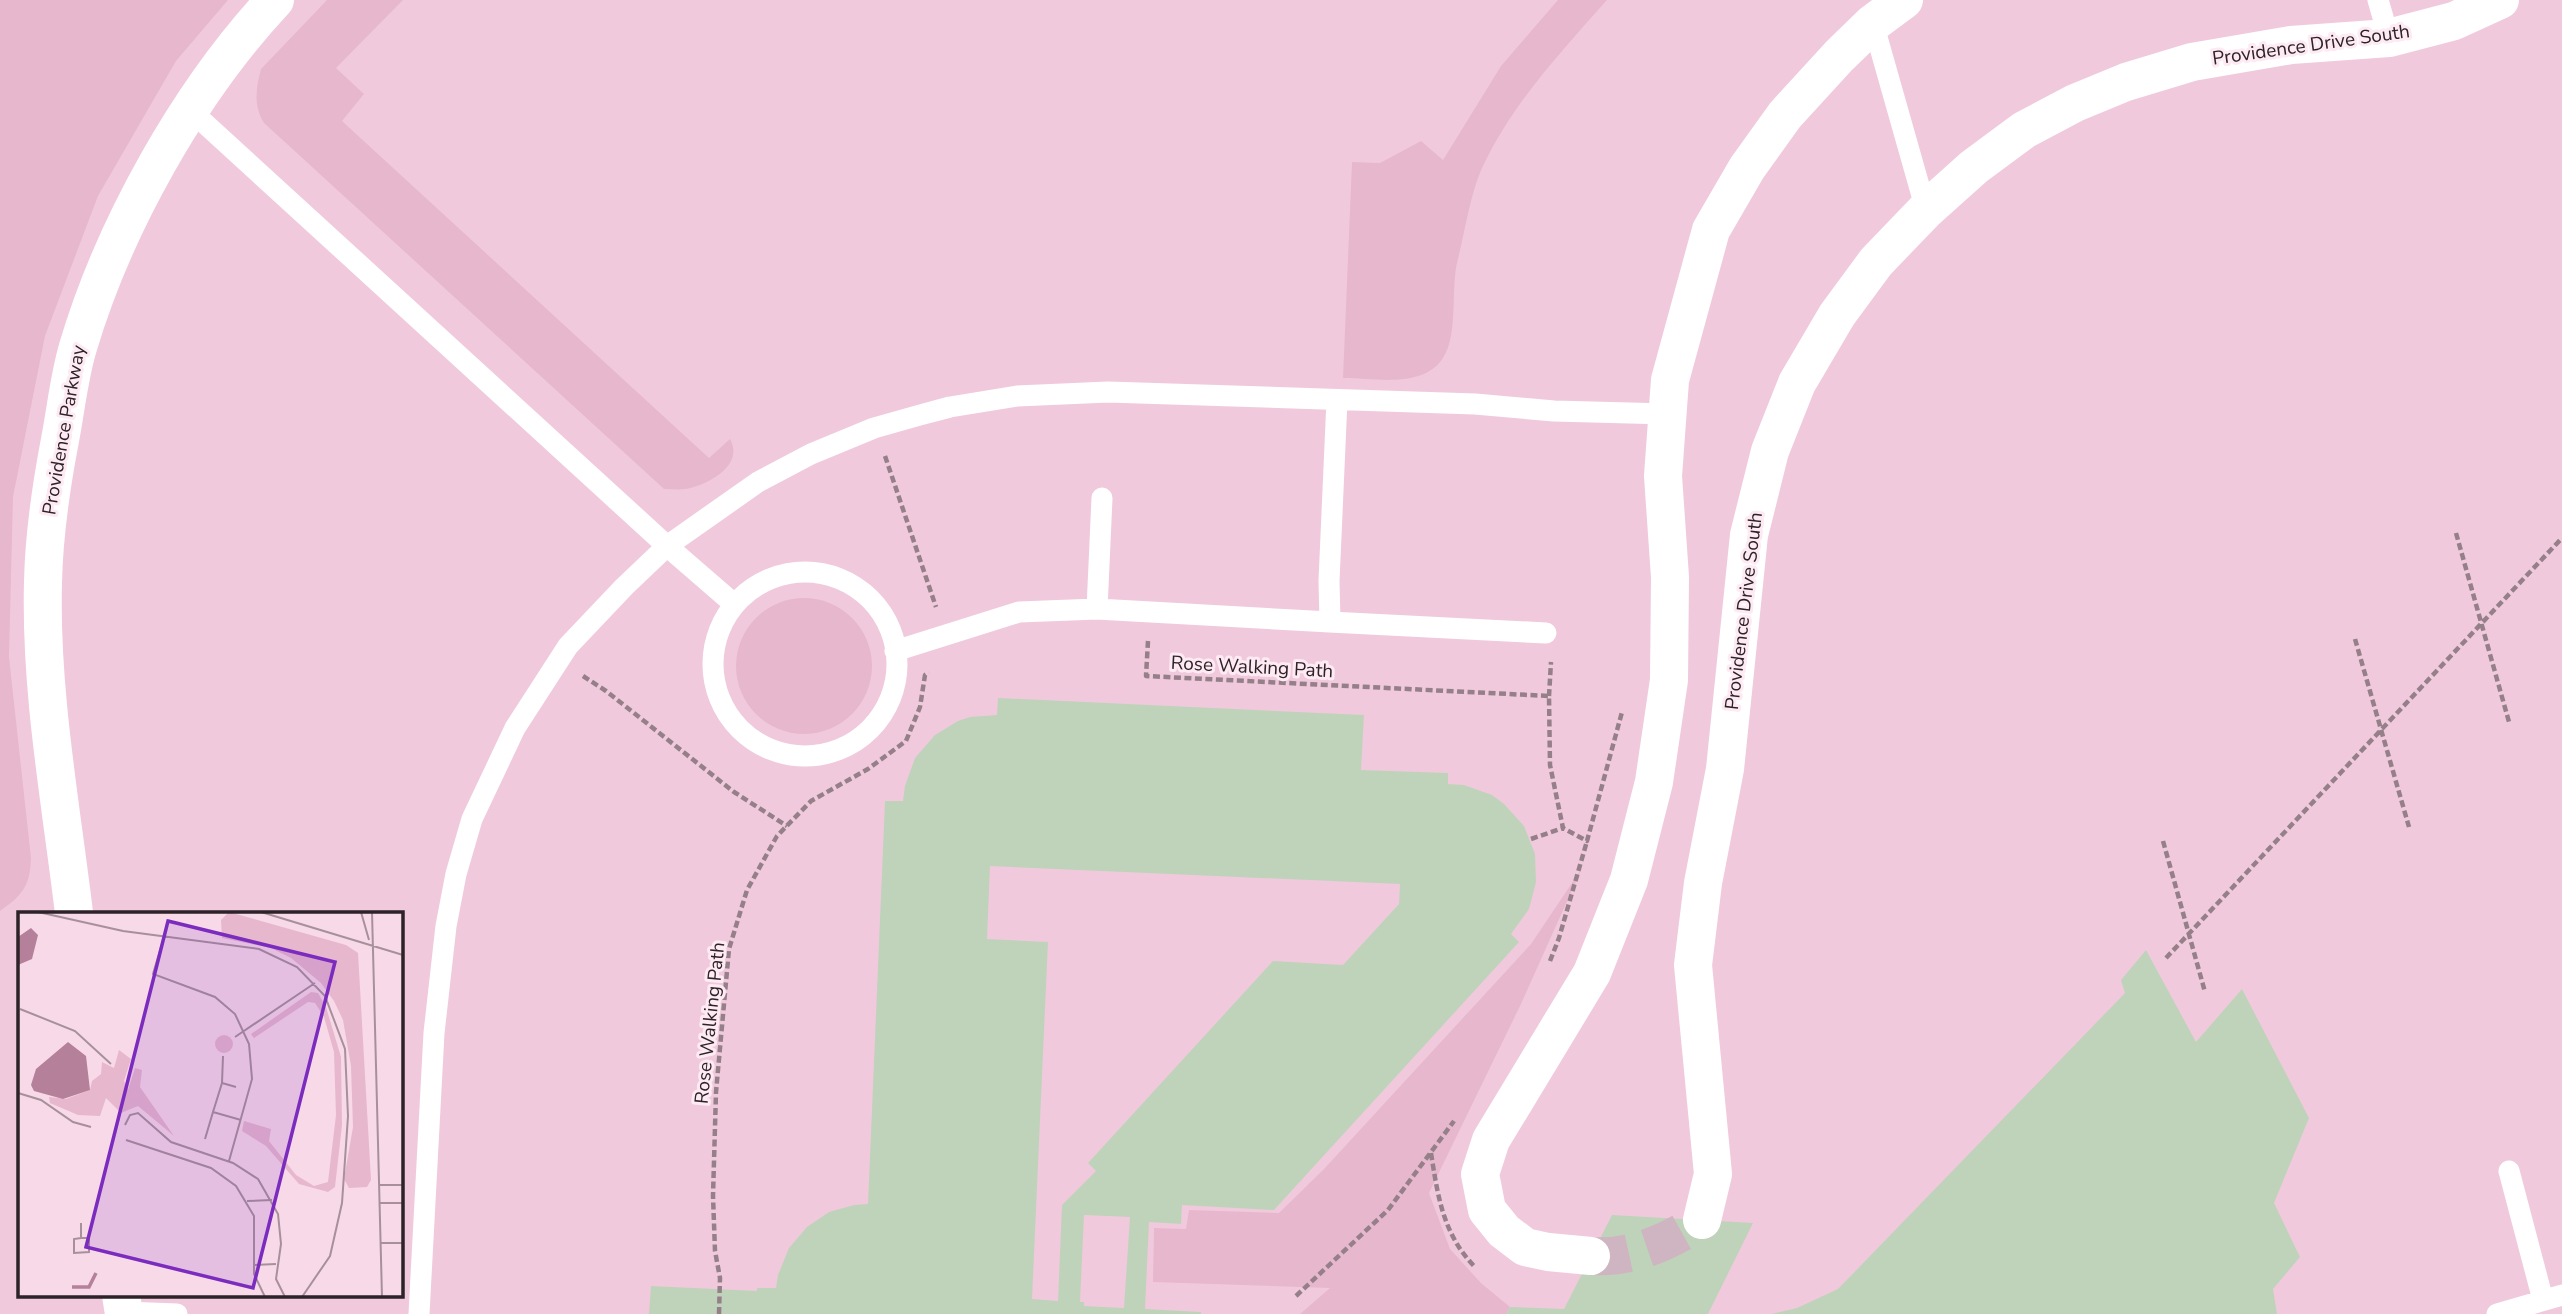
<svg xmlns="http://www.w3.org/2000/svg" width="2562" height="1314" viewBox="0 0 2562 1314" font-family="'Nunito Sans',sans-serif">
  <rect width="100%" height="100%" fill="#f8d9e8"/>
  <path fill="#f0cadc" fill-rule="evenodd" d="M0,0H2562V1314H0ZM19,913H401V1295H19Z"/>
  <path fill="#e7b7ce" d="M0,0H228L176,61L98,196L45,336L13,497L9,657L31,858C30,886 23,895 0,911Z
    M327,0H403L336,68L364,94L342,121L709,458L730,439C745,465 708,485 686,489C679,490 671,489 664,489L264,123C253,105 256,88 261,69Z
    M1558,0H1607C1561,52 1513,103 1483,166C1471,191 1465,231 1458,259C1450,287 1459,334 1443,358C1423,389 1374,378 1343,378L1352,162L1380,163L1421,141L1443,160L1501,66Z
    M736 666a68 68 0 1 1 136 0a68 68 0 1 1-136 0Z
    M1582,868L1521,1004L1429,1193L1450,1249L1481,1283L1510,1307L1506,1314H1300L1330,1288L1153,1282L1154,1228L1186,1229L1189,1210L1279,1213L1324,1169L1531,944Z"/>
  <path fill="#bfd3bb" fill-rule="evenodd" d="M998,698L1364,715L1361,770L1448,773V784L1464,785L1492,795L1504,804L1524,826L1535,854L1536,882L1529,909L1511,934L1519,942L1274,1210L1182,1205L1181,1224L1149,1222L1145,1309L1201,1312V1314H649L651,1286L757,1291V1288H776L778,1275L789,1248L807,1227L829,1212L854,1205L868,1204L885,801H903L905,786L915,758L935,735L958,721L970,717L997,715ZM990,866L1400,884L1399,904L1343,965L1273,961L1088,1163L1096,1171L1062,1205L1058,1301L1032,1299L1048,942L987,939ZM1084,1215L1130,1217L1124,1308L1084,1306V1302H1080Z
    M2146,950L2196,1042L2242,989L2309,1118L2274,1203L2300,1257L2273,1289L2277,1314H1771L1797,1308L1838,1289L2125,993L2121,980Z
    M1612,1215L1753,1223L1708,1314H1506L1510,1307L1564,1309Z"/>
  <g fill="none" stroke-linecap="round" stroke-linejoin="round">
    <path stroke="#cfb4c1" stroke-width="38" stroke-dasharray="38 19" stroke-linecap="butt" d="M1591,1256C1631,1259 1669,1242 1702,1220"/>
    <path stroke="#957f89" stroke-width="4.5" stroke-dasharray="7 3.5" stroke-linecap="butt" d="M885,456L936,607
      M2456,533L2509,722
      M2355,639L2409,827
      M1148,641L1146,676L1549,696L1550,765L1563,828L1587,841L1622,712
      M583,676L606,691L734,792L787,826
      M1549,696L1551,662
      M1531,839L1563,828
      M2163,841L2205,992
      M2166,958L2562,538
      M1550,961L1559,938L1587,841
      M1431,1153C1438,1197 1443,1235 1476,1268
      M1296,1296L1388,1210L1454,1121
      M719,1314L720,1278L715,1251L713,1196L716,1092L729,949L747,890L777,836L811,801L868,769L906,741L920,707L925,675L929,673"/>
    <path stroke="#fff" stroke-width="21" d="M2378,0L2389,38
      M1873,23L1926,210
      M189,109L667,546L734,604
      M1337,400L1329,581L1330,622L1546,633
      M713 664a92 92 0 1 1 184 0a92 92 0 1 1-184 0Z
      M1097,609L1330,622
      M895,651L1019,612L1097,609L1102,498
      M2509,1171L2543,1300
      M124,1312L177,1314
      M419,1314L434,1033L446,926L456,874L472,819L515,728L568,646L624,587L667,546L758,482L811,454L874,428L920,415L950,407L1017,396L1108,392L1475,404L1554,411L1668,414
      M2497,1314L2562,1295"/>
    <path stroke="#fff" stroke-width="38" d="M74,913C61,804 40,692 43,582C44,534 51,487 60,440C66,409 69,377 78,347C114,226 189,92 275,0
      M1702,1220L1713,1174L1693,965L1703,883L1725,769L1749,535L1770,451L1797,383L1837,315L1876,262L1926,210L1974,167L2024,130L2075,103L2126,82L2192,62L2291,45L2389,38L2454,21L2500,0
      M1591,1256L1548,1252L1525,1247L1504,1231L1487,1210L1480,1174L1491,1140L1592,973L1629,880L1654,782L1669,680L1670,577L1663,476L1670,380L1711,230L1747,168L1785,115L1839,56L1873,23L1904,0
      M121,1295L124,1314"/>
  </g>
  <g text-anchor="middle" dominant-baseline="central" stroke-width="6" stroke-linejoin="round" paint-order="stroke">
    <g font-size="19" fill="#2d2227" stroke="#fdeaf3">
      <text transform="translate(2311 45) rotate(-8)">Providence Drive South</text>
      <text transform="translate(64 430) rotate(-80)">Providence Parkway</text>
      <text transform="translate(1744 611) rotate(-83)">Providence Drive South</text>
      <text transform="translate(1252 667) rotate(3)">Rose Walking Path</text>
      <text transform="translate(710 1023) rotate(-84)">Rose Walking Path</text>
    </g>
  </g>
  <g transform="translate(18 912)">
    <rect width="385" height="385" fill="#f8d9e8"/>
    <path d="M211,0L328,33L340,41L353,268L349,275L331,276L326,267L335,215L333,154L325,108L316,89L303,71L273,46L253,36L204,26L203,8ZM293,80L300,81L308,95L323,145L324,213L317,275L310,280L281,272L248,234L224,219L226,209L253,217L251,229L278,263L296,274L310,270L318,203L316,140L306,105L297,91L290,90L236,126L238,129L233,122ZM197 132a9 9 0 1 1 18 0a9 9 0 1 1-18 0ZM101,138L113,147L106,169L110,178L117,156L124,158L122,175L156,224L120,194L103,201L88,186L82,204L60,203L32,191L31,185L48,187L72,178L74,169L83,162L84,150L96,156Z" fill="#e7b7ce"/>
    <path d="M13,16L20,23L14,47L0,53V25ZM50,130L68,144L72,178L45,187L16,179L13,173L18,157Z" fill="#b5809a"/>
    <path fill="none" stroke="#b5809a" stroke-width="3.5" d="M54,375H71L78,361"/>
    <path fill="none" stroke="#a7909b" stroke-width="2" d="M20,0L105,19L241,37L279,55L307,84L327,137L330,204L324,291L312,344L284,385M243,0L385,43M343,0L351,28M354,0L364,385M146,25L135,62L197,85L217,102L231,132L234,167L211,249M2,97L57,119L93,152M217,125L297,71M205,144L204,171L218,175M0,181L23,188L55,210L73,215M195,200L204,171M107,213L112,203L120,201L153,230L215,251L240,267L260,302L263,332L258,367L267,385M187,227L195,200L223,208M108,228L193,256L218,274L236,304V362L247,385M361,273H385M229,289L254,288M361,291H385M63,311V326H71V340L56,341V327L63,326M362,331H385M236,353L258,352"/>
    <path fill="#7b2cbf" fill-opacity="0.15" stroke="#7b2cbf" stroke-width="3.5" d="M150,9L317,50L235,376L68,335Z"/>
    <rect width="385" height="385" fill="none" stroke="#2d2227" stroke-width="3.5"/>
  </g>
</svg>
